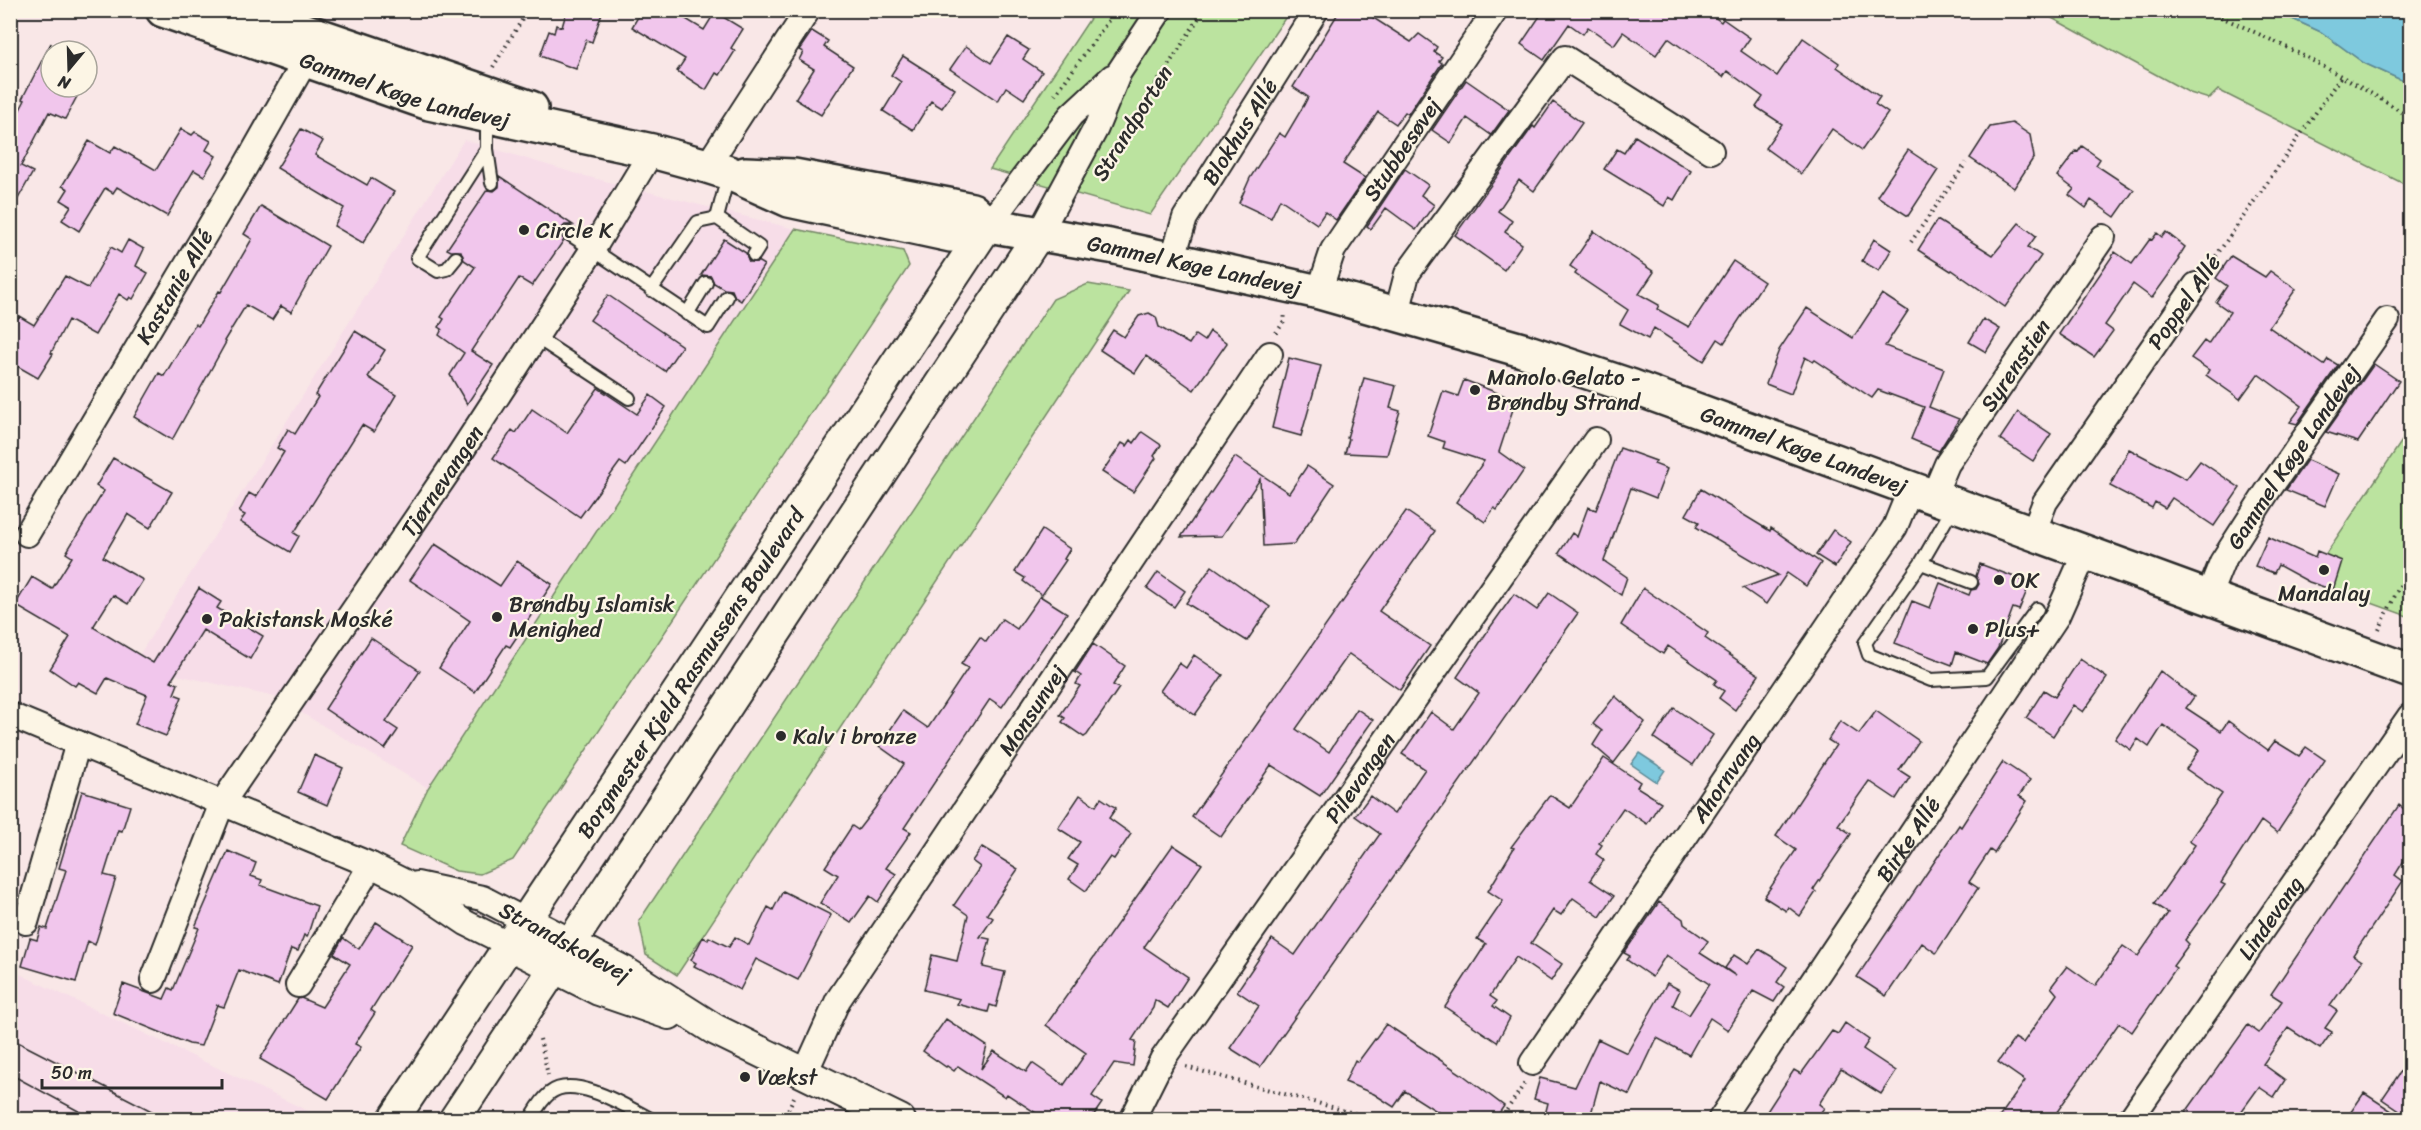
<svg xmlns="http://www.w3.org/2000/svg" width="2421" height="1130" viewBox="0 0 2421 1130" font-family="Sriracha,sans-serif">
  <rect width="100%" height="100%" fill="#f9e7e7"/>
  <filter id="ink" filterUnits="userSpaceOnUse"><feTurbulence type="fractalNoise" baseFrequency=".0167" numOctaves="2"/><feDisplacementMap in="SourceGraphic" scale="12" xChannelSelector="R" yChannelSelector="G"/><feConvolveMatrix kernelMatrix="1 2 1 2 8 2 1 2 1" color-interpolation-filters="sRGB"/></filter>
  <g filter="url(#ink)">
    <path fill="#f7dde8" d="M464,140L581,175L795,229L428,788L275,697L133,665Z
      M11,970L325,1119H13L10,1118Z"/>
    <path fill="#bbe39f" stroke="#738765" stroke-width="1.5" d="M1095,11H1290L1150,215L990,169Z
      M2039,11H2275L2321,32L2364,63L2410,84V187L2218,90L2209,99L2190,93Z
      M795,229L903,251L909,266L513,860L480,874L456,871L400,846L428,788Z
      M1088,284L1129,291L677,975L646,955L639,921L1053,299Z
      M2410,429V617L2308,580Z"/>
    <path fill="#7ec9de" stroke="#5d8a96" stroke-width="1.5" d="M2275,11H2410V84L2364,63L2321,32Z
      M1639,753L1665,770L1657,782L1631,764Z"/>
    <path fill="#f1c6ec" stroke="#2b2b2b" stroke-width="1.5" d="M567,10H603L592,42L586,40L576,69L540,56L549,31L554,33L556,25L562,27Z
      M642,10H671L704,30L715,12L743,29L731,48L735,51L720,75L716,73L706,90L677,71L685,59L632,27Z
      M1340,10H1361L1411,42L1419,34L1437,47L1434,52L1442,57L1439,61L1442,63L1408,114L1405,112L1396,124L1378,112L1343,164L1365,178L1336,220L1325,212L1317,224L1280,199L1271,218L1239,203L1250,178L1279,133L1285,137L1304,105L1308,97L1293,87Z
      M1544,10H1705L1721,22L1723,19L1750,38L1741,51L1777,76L1803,38L1839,63L1837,67L1880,97L1875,104L1888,113L1862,150L1832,129L1801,174L1765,148L1782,124L1756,107L1763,97L1727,71L1723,77L1668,38L1656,55L1623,32L1614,45L1588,27L1583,34L1569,24L1544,60L1521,44Z
      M812,31L828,41L824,47L853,66L821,115L795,99L814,69L799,60L803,52L799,50Z
      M1008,37L1029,50L1023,59L1042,72L1024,99L1006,87L998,101L950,69L966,46L991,63Z
      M51,43V87H82L65,119L49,112L21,166L33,172L10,213V129L25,100L22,99Z
      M903,56L955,89L942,108L931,101L913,130L883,111L901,82L891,75Z
      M1466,80L1509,110L1491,135L1467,118L1451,143L1432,130Z
      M1553,102L1582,123L1534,191L1519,180L1498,211L1512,221L1505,232L1522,244L1504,270L1455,235L1533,126L1535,128Z
      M2012,123L2030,135L2034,157L2014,188L1970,158L1990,127Z
      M181,129L192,135L195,132L211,141L206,150L216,156L204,176L194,170L167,216L117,187L113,193L105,188L79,231L62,220L71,206L61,200L68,189L62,186L89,141L110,153L115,146L156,170Z
      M301,129L323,141L315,155L367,185L371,178L394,192L363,243L334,226L344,208L277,168Z
      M1635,136L1691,171L1674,200L1669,197L1664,206L1604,169L1617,149L1624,153Z
      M2082,146L2100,159L2096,165L2134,190L2115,217L2091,200L2086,208L2069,195L2074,189L2057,176L2076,151L2078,152Z
      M1908,150L1938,170L1908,216L1877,196Z
      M1405,169L1428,185L1421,195L1434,205L1416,230L1386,208L1371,229L1367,226Z
      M499,176L573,225H565L562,228L560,233L564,240L532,286L519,278L471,351L493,365L467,404L450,375L464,353L439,335L442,329L439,327L444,319L441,317L475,267L464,260L461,251H451L447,249L487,190L494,191L499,187Z
      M261,206L328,246L291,312L281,306L272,320L246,305L224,341L226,342L172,440L134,417L159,373L164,376L195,324L198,326L219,291L221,292L252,239L244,234Z
      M1937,220L1993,255L2019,223L2036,236L2028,247L2041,256L2005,307L1952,270L1951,271L1918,250Z
      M1594,231L1654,272L1639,294L1659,305L1657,309L1689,327L1733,261L1764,282L1724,343L1718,339L1704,361L1654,328L1648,339L1620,324L1628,310L1575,274L1577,271L1570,266Z
      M2166,232L2185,247L2178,258L2180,259L2152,298L2133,284L2105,325L2113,331L2094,357L2059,334L2115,252L2132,264L2150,239L2152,240L2157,233L2162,237Z
      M724,239L746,253L749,262H759L764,265L741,301L735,297L732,290L724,289L714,283L711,276L701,275Z
      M1874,239L1891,250L1879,271L1862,261Z
      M128,240L144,249L136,266L148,273L133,299L130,297L128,300L119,294L95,335L68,320L51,353L53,354L38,378L10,362V330L19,316L34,325L65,276L88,288L111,247L121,253Z
      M2231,256L2265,277L2270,271L2296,289L2269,327L2324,365L2328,359L2338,365L2297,424L2290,422L2302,406L2258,374L2240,399L2206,375L2209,370L2191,358L2204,341L2208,344L2230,312L2216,302L2227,286L2216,278Z
      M1882,294L1908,311L1885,346L1944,369L1929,407L1959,419L1939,451L1911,439L1924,407L1878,390L1872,398L1815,360L1813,362L1805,357L1791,394L1766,384L1779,350L1807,308L1853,338Z
      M608,295L682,346L665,371L590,320Z
      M1149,313L1156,317L1159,327L1189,344L1195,335L1204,341L1210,331L1227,343L1194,390L1146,356L1135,373L1100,350L1113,330L1124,337L1139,316Z
      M1983,319L2000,329L1986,352L1969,342Z
      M355,331L385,350L368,377L396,395L374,432L362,425L294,533L299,536L290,552L240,522L245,515L239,512L249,493L256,497L284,452L277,448L288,429L295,434L318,397L315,395Z
      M1289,358L1321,366L1301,436L1272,428Z
      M2374,364L2399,381L2358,442L2326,432Z
      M1364,378L1396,386L1390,408L1400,411L1387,455L1345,453L1349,439L1347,438Z
      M1464,380L1516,400L1499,452L1524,470L1497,510L1494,508L1485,522L1456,502L1484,461L1443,448L1445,442L1428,436L1443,391L1458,396Z
      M598,388L637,414L650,395L666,407L626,466L620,462L580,517L493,458L512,430L516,433L532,409L567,433Z
      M2018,412L2051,434L2033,461L2000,439Z
      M1142,432L1161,445L1154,456L1156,458L1133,492L1102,472L1122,443L1127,446L1131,440L1134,443Z
      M1620,448L1656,461L1654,464L1667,469L1656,498L1631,488L1604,561L1627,577L1621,595L1559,553L1572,533L1577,537L1588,507L1596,510Z
      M2129,449L2186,479L2200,461L2240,488L2214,526L2172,498L2165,508L2155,502L2152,508L2110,486Z
      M1235,457L1289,493L1307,466L1334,484L1294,544L1263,546L1260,479L1222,536L1181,537Z
      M113,458L172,492L150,528L128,514L103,557L143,580L128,604L113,595L93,627L153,663L199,588L221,602L217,608L263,636L250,659L203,630L171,681L178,684L174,694L182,697L166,736L135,724L147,695L107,678L98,693L78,682L75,686L50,669L70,637L15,605L32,577L52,589L72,557L66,553L104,491L96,486Z
      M2307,460L2339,474L2325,506L2286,490Z
      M1701,489L1770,531L1771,528L1821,563L1806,586L1787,573L1766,604L1743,588L1778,575L1696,527L1699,522L1686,515Z
      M1406,511L1435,531L1379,611L1430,646L1400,690L1349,654L1296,729L1329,752L1357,709L1373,720L1356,744L1320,796L1271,765L1221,837L1192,817Z
      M1042,530L1070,549L1064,559L1066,560L1042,595L1023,581L1025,578L1015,572Z
      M1833,530L1851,542L1835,567L1816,555Z
      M2268,537L2315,558L2317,551L2342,561L2333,590L2309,582L2278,565L2274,573L2255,566Z
      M435,544L500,586L517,561L552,584L510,647L506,645L475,692L439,668L470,621L410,580Z
      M1980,564L2030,583L2019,610L2013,608L1998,648L1987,664L1956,652L1952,665L1895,643L1912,601L1930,608L1940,583L1969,595L1971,590L1976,589L1979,584L1976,576Z
      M1212,566L1270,607L1247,641L1186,603Z
      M1158,572L1185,591L1174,607L1147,588Z
      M1643,588L1708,633L1705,638L1759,675L1735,710L1719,698L1724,691L1714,684L1717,680L1668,646L1663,654L1621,625Z
      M1549,593L1578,613L1260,1067L1230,1048L1259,1006L1237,991L1272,939L1295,955L1380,834L1355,816L1370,796L1394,814L1425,769L1402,754L1431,712L1454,729L1479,693L1457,677L1489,629L1514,594L1537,610Z
      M1040,596L1067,613L1002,707L990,699L904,828L911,832L886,868L896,874L878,902L870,896L851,923L820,903L838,875L825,867L852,826L858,830L875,808L904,764L879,746L903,711L928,728L968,668L961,664L980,637L986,642L1002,619L1017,629Z
      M371,638L420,671L386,722L398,730L385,749L325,709Z
      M1093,644L1125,666L1113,685L1119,688L1087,735L1084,737L1062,722L1065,718L1060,715L1080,686L1076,684L1081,676L1075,672Z
      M1194,655L1223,675L1195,715L1160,691L1179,663L1186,668Z
      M2080,659L2107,678L2083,712L2073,705L2053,736L2026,718L2044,690L2055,697Z
      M2160,671L2194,697L2186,708L2221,731L2228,721L2268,750L2275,741L2299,756L2306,747L2325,760L2277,833L2261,821L2221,883L2225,885L2185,940L2189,944L2173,966L2176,968L2132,1032L2119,1023L2052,1119H1998L2025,1081L1998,1062L2015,1038L2023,1043L2057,994L2051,987L2067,966L2095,986L2123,946L2138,956L2168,913L2154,904L2195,845L2189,841L2222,794L2186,769L2199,750L2163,725L2149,747L2138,739L2131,750L2115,739Z
      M1615,696L1645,722L1614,763L1593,745L1602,731L1593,724Z
      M1674,708L1713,735L1693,765L1654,738Z
      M1876,711L1919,741L1899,770L1910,777L1896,799L1869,781L1838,825L1851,834L1813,890L1816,892L1800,916L1788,907L1786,911L1764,897L1796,850L1776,836L1836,745L1828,740L1840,721L1859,734Z
      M314,755L343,768L327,805L298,792Z
      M1604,758L1640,782L1637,787L1661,802L1647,824L1623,808L1599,843L1602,845L1596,854L1604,860L1590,880L1614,896L1600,917L1573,898L1561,915L1553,910L1531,943L1562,964L1551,981L1516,957L1490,996L1497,1001L1493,1006L1510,1018L1497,1042L1445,1007L1486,944L1477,939L1503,901L1488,891L1514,848L1511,847L1550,795L1570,808Z
      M2003,762L2030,780L2019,796L2027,801L1994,853L1990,850L1969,882L1978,888L1936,953L1922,943L1886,996L1857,977L1959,825L1961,827Z
      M82,791L130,806L122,831L118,830L104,875L116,878L95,945L88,941L76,982L22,966L30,938L37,940L41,927L47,929L66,870L59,868Z
      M1080,795L1096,806L1101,798L1116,808L1109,818L1131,834L1114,859L1110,857L1086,891L1069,879L1078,865L1068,859L1080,842L1058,828Z
      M2399,805L2410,814V837L2404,847L2410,851L2395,875L2403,881L2353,955L2362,961L2330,1006L2337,1011L2325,1028L2332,1032L2320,1049L2288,1028L2263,1064L2285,1080L2274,1097L2259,1087L2236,1119H2181L2248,1025L2259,1033L2282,1001L2271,994Z
      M1173,845L1202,864L1144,947L1188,977L1168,1008L1155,1000L1153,1008L1132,1040L1136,1041L1133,1066L1114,1063L1092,1096L1102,1103L1091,1119H1045L1007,1094L1005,1097L958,1066L954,1071L947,1066L946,1067L923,1051L946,1019L987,1046L981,1069L994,1051L1026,1072L1032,1063L1064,1085L1086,1053L1046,1025Z
      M982,847L1018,869L987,914L993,918L980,937L990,939L983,967L1005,972L996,1007L990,1005L988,1012L957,1004L960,999L924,990L932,955L957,961L968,915L954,905L980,867L972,861Z
      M228,851L256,863L251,876L262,880L260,885L317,906L307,937L304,935L298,951L291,949L278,985L239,970L224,1007L217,1005L201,1046L189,1044L113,1013L123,984L164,999L169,988L173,990L199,928L195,927Z
      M783,891L831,915L798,980L756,959L740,990L694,966L696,963L691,960L703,937L708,940L709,937L729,947L735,937L749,945L768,907L773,910Z
      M1659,902L1683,919L1684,924L1708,941L1700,953L1736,976L1725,968L1734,955L1748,964L1759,949L1771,956L1787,967L1777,982L1784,987L1774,1002L1753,991L1728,1030L1710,1018L1689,1055L1657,1038L1630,1095L1600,1081L1591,1114L1581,1112L1579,1119H1544L1548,1103L1534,1099L1540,1078L1575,1087L1598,1039L1627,1053L1667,983L1680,990L1673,1005L1689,1015L1709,984L1666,955L1652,977L1627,960L1630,956L1624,953Z
      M376,922L412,945L371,1010L375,1013L355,1044L361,1047L328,1099L260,1059L298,999L301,998L322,1007L324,1004L350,964L334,954L343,938L359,949Z
      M1845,1023L1869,1040L1863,1049L1896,1071L1881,1094L1841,1069L1819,1104L1824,1108L1816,1119H1762L1794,1070L1801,1074L1832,1031L1838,1034Z
      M1386,1024L1463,1075L1504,1106L1495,1119H1449L1405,1091L1394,1107L1374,1094L1345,1082L1355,1060L1358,1062Z
      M2410,1058V1118L2382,1099Z
      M2364,1093L2404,1119H2346Z"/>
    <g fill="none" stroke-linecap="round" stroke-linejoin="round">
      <g stroke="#2b2b2b" stroke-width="16">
        <path id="service" d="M487,118V149L492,183
          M717,218L728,176
          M568,233L708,327L727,297
          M456,258L447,269L438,271L417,258L487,149
          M651,290L698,222L717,218L759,247L754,255
          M687,314L706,283
          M536,337L629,398
          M1954,506L1921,563L1971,582
          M1921,563L1865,643L1869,655L1931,680L1987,677L2037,609
          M530,1120C536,1110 541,1100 550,1093C574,1073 629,1108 652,1120"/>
      </g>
      <g stroke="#2b2b2b" stroke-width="28">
        <g id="minor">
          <path d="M707,166L808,10"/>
          <path d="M988,225L1071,115L1112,77"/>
          <path d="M1039,234L1096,128L1119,72L1160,10"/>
          <path id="s1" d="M1172,260L1185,218L1316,10"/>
          <path id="s2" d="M1319,292L1333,250L1493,14V10"/>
          <path d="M1397,313L1407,274L1565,58L1711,151"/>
          <path id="s3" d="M1933,497L1947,464L2103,237"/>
          <path d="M2033,533L2045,502L2196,285"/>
          <path id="s4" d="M27,534L245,167L313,47"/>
          <path id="s5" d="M2208,597L2222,562L2267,492L2387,320"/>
          <path d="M10,715L371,865L405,882L466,923L510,945"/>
          <path d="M417,884L482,898L526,921"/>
          <path d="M26,922L78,743"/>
          <path id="s6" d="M153,980L222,803L450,469L593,249L652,151"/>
          <path d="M298,985L371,865"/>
          <path id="s7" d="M1532,1063L1895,527L1911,488"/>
          <path id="s8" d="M805,1073L838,1000L1270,354"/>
          <path id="s9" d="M1132,1120L1162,1060L1596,440"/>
          <path id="s10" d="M1720,1120L2057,616L2085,553"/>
          <path id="s11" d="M2130,1120L2410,716"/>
        </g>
      </g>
      <g stroke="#2b2b2b" stroke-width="34">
        <g id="tertiary">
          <path d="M526,921L623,971L714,1029L900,1120"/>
          <path d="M510,945L599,990L669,1014"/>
          <path id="s12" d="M393,1120L988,225"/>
          <path d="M454,1120L1039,234"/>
        </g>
      </g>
      <g stroke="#2b2b2b" stroke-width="38">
        <g id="secondary">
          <path id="s13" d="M163,10L429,103L652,151L707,166L729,173L789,200L951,235L988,225L1110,246L1319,292L1522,350L1633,387L2410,671"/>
          <path d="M245,10L531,108"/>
          <path d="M745,174L794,176L948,205L972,210L988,225"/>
        </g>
      </g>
      <path stroke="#2b2b2b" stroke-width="4" stroke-dasharray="1.5 4.5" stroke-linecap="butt" d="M2204,10C2277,40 2343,75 2410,117
        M493,67L528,10
        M1055,95L1116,10
        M1110,156L1204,10
        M1911,242L1966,163
        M2209,266L2342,75
        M1276,333L1284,322L1285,313
        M2379,630L2399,587L2410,571
        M540,1039L548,1075
        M1186,1067L1379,1120
        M362,1120L367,1112
        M783,1120L795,1095
        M1500,1120L1525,1083"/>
      <use href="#service" stroke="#fcf5e5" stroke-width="12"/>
      <use href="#minor" stroke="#fcf5e5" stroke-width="24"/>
      <use href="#tertiary" stroke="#fcf5e5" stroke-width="30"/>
      <use href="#secondary" stroke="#fcf5e5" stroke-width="33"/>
      <path stroke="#2b2b2b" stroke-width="1.5" d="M10,1038L169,1120
        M10,1074L95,1120"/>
    </g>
  </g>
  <g fill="#2b2b2b" stroke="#fcf5e5" stroke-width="2">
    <circle cx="524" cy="230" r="6"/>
    <circle cx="1475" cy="390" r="6"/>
    <circle cx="2324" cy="570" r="6"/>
    <circle cx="1999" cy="580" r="6"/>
    <circle cx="497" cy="617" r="6"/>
    <circle cx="207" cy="619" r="6"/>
    <circle cx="1973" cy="629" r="6"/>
    <circle cx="781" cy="736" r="6"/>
    <circle cx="745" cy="1077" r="6"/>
  </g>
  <g text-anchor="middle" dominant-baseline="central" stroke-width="4.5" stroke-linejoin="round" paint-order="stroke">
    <g font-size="22" fill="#2b2b2b" stroke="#fcf5e5">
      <text stroke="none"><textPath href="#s13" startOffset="255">Gammel Køge Landevej</textPath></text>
      <text transform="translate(1132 123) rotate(-58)">Strandporten</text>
      <text stroke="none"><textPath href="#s1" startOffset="146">Blokhus Allé</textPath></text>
      <text stroke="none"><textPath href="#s2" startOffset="166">Stubbesøvej</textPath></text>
      <text stroke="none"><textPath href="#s13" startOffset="1070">Gammel Køge Landevej</textPath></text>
      <text stroke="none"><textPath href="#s4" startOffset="288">Kastanie Allé</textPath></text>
      <text transform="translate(2184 302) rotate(-55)">Poppel Allé</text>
      <text stroke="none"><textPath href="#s3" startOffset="156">Syrenstien</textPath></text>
      <text stroke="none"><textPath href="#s13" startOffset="1708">Gammel Køge Landevej</textPath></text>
      <text stroke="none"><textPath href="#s5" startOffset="165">Gammel Køge Landevej</textPath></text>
      <text stroke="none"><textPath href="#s6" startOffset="580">Tjørnevangen</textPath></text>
      <text stroke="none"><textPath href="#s12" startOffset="537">Borgmester Kjeld Rasmussens Boulevard</textPath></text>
      <text stroke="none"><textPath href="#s8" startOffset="429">Monsunvej</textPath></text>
      <text stroke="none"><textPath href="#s9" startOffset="412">Pilevangen</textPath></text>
      <text stroke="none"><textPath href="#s7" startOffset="345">Ahornvang</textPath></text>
      <text stroke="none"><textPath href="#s10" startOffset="338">Birke Allé</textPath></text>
      <text stroke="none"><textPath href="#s11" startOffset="246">Lindevang</textPath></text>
      <text transform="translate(565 942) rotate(28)">Strandskolevej</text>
    </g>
    <g font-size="22" fill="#2b2b2b" stroke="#fcf5e5" text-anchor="start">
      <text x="536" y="230">Circle K</text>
      <text x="1487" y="377">Manolo Gelato -<tspan x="1487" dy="25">Brøndby Strand</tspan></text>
      <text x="2011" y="580">OK</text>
      <text x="2324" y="593" text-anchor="middle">Mandalay</text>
      <text x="509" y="604">Brøndby Islamisk<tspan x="509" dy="25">Menighed</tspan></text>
      <text x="219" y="619">Pakistansk Moské</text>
      <text x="1985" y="629">Plus+</text>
      <text x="793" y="736">Kalv i bronze</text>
      <text x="757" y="1077">Vækst</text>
    </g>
  </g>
  <rect width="2421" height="1130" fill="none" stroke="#fcf5e5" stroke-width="36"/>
  <rect x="18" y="18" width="2385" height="1094" fill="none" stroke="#2b2b2b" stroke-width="2" filter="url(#ink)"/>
  <g transform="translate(69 69) rotate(199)"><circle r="28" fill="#fcf5e5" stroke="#a8a49b" stroke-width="1.5"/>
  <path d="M0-4.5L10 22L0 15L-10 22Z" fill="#2b2b2b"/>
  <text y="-9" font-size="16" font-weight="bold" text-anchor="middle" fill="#2b2b2b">N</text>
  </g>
  <path d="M42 1079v9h180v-9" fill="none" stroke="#2b2b2b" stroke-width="3"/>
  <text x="51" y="1079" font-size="18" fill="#2b2b2b" stroke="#fcf5e5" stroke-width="4.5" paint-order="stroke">50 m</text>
</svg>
